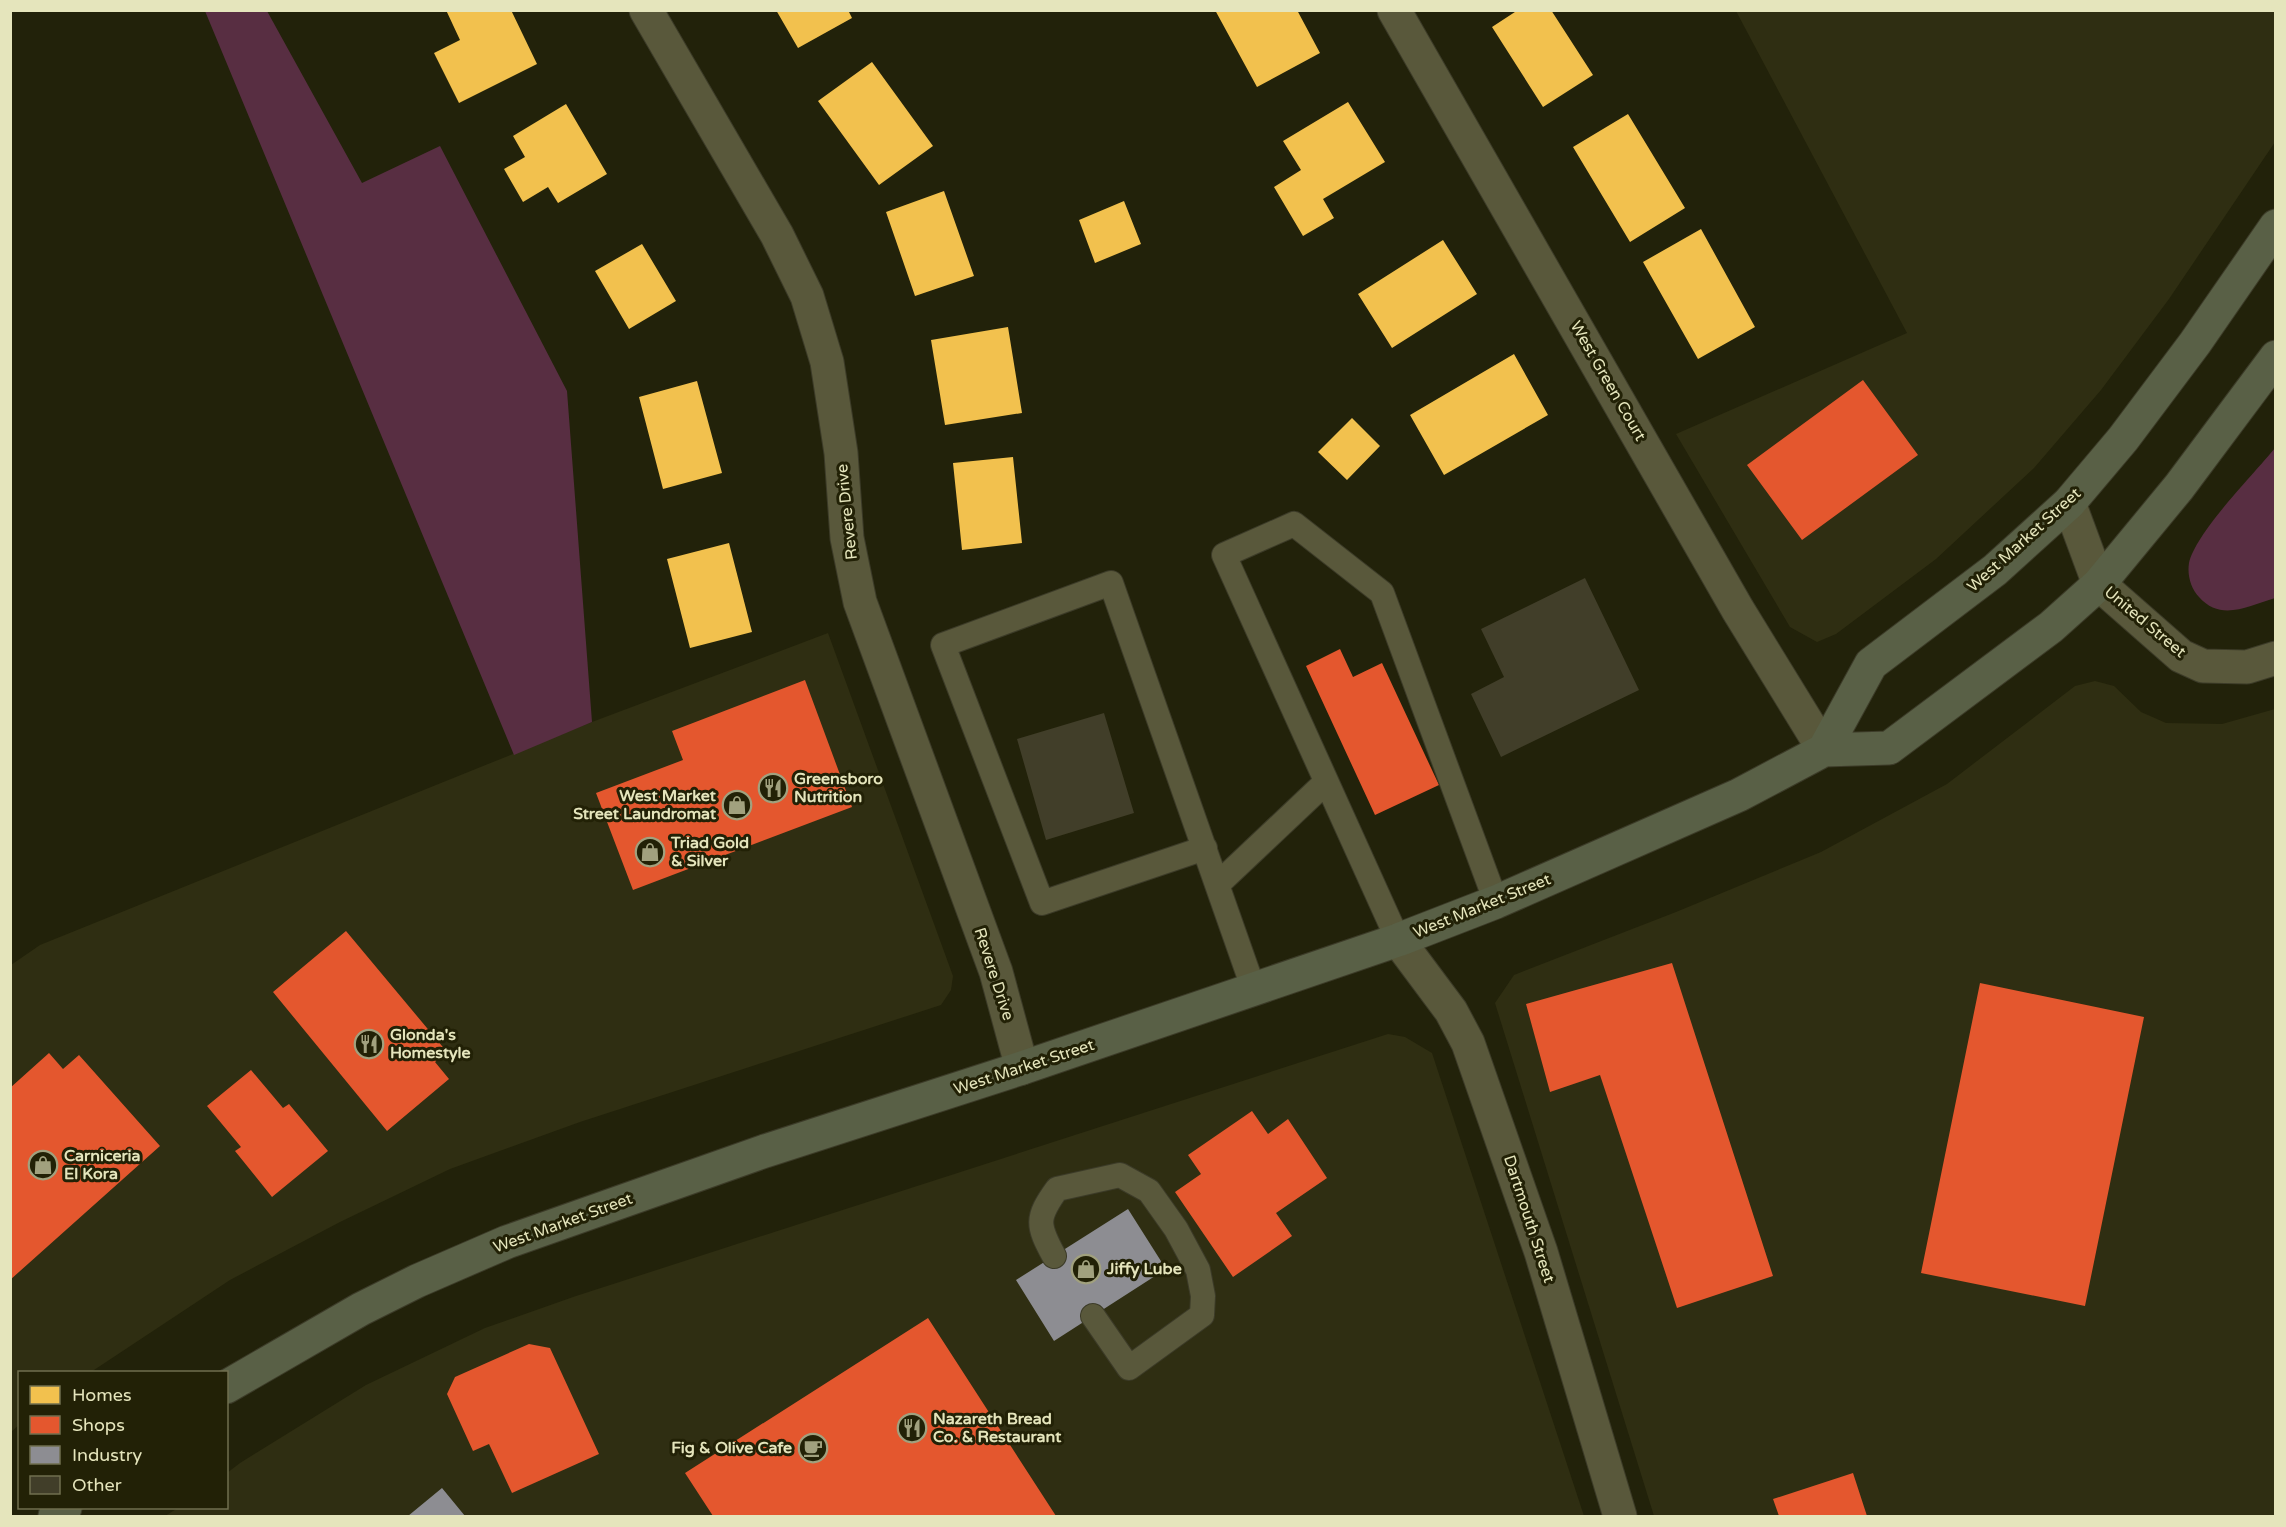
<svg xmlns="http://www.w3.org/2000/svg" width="2286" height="1527" viewBox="0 0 2286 1527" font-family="'Varela Round',sans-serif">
  <rect width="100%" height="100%" fill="#22220a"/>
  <path fill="#2f2e12" d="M1736,11H2275V142L2169,299L2101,390L2034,468L1936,559L1836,634L1817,642L1790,627L1676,434L1907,333Z
    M828,633L953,976L951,990L941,1005L580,1122L450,1169L340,1222L230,1280L91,1372H20L19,1425L11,1432V965L40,945L592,722Z
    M2095,681L2114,686L2141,712L2166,723L2222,724L2275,709V1516H1654L1495,1003L1514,975L1676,912L1821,852L1947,784L2075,686Z
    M1388,1034L1405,1037L1432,1053L1584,1516H165L178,1508H226L227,1473L240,1463L366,1385L485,1328L576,1296Z"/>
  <path fill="#582e42" d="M205,11H267L362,183L440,146L567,391L592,722L514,755Z
    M2275,448V598C2248,606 2221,622 2199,597C2191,589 2187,575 2189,563C2196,532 2254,474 2275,448Z"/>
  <path fill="#f2c14e" d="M446,10H511L537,64L459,103L434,53L460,40Z
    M776,10H848L852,18L798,48Z
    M1215,10H1297L1320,53L1257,87Z
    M1518,10H1551L1593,75L1543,107L1492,27Z
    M872,62L933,146L879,185L818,101Z
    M1348,102L1385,162L1323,199L1334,218L1303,236L1274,187L1301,170L1283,141Z
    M566,104L607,174L558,203L548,187L523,202L504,169L525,157L513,136Z
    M1628,114L1685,208L1630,242L1573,147Z
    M944,191L974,276L915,296L886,212Z
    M1124,201L1141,244L1095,263L1079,220Z
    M1701,229L1755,327L1698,359L1643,262Z
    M1443,240L1477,294L1392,348L1358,294Z
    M642,244L676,301L629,329L595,271Z
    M1008,327L1022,413L945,425L931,340Z
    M1514,354L1548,415L1444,475L1410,415Z
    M697,381L722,473L663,489L639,397Z
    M1352,418L1380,446L1347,480L1318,452Z
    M1013,457L1022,543L962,550L953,463Z
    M729,543L752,632L690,648L667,559Z"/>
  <path fill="#e4572e" d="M1863,380L1918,455L1802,540L1747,465Z
    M1340,649L1353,677L1382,663L1439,785L1375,815L1306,666Z
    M805,680L852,807L633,890L596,793L683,760L672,731Z
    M346,931L447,1052L435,1062L449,1079L387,1131L273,992Z
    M1672,963L1773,1276L1677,1308L1600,1075L1550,1092L1526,1004Z
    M1980,983L2144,1017L2085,1306L1921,1273Z
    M49,1053L63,1069L79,1055L160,1146L10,1280V1088Z
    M251,1070L283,1108L289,1104L328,1151L272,1197L235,1151L241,1147L207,1106Z
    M1252,1111L1268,1134L1288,1119L1327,1178L1276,1213L1292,1236L1233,1277L1175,1192L1201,1174L1188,1155Z
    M928,1318L1056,1516H713L685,1473Z
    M529,1344L550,1348L599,1454L512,1493L489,1444L473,1451L447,1394L455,1377Z
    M1853,1473L1867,1516H1779L1773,1499Z"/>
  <path fill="#8d8d92" d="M1128,1209L1166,1269L1054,1341L1016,1280Z
    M442,1488L465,1516H408Z"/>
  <path fill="#413e29" d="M1585,578L1639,690L1501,757L1471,694L1504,677L1481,629Z
    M1104,713L1134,813L1046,840L1017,739Z"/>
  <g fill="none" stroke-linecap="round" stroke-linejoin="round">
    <g stroke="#3c3b28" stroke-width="26">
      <path id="lane" d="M1205,848L1042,903L943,645L1111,583L1254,990
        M1218,884L1326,782
        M1398,940L1224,555L1294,524L1382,593L1496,902
        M1054,1256C1037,1225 1036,1218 1057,1189L1120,1175L1149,1191L1176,1229L1198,1270L1203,1296L1202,1315L1129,1368L1093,1316"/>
    </g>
    <g stroke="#3c3b28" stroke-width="35">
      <path id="street" d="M646,10L777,235L807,296L827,362L841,453L847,538L860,602L996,972L1022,1068
        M1394,10L1738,610L1824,750
        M2069,503L2099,584L2181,656L2203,666L2247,667L2276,658
        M1398,940L1451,1011L1468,1043L1541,1252L1620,1516"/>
    </g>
    <g stroke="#3c3b28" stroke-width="35">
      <path id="primary" d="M1824,750L1871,664L1995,570L2069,503L2123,439L2195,343L2276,226
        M226,1387L361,1309L417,1281L507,1242L765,1151L1022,1068L1398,940L1496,902L1739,795L1824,750L1889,748L2051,627L2099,584L2179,487L2276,357
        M55,1516L65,1508"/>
    </g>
    <use href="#lane" stroke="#59583b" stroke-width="24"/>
    <use href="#street" stroke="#59583b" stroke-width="33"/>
    <use href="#primary" stroke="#596046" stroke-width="33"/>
  </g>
  <defs>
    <g id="restaurant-ring" transform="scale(1.5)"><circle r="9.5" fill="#222106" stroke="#a1a17e" stroke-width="1.5"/><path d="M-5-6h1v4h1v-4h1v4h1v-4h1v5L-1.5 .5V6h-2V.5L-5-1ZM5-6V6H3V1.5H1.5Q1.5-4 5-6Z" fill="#a1a17e"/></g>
    <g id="shop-ring" transform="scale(1.5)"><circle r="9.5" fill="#222106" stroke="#a1a17e" stroke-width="1.5"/><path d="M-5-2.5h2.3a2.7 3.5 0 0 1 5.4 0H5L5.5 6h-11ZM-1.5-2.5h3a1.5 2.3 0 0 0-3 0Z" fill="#a1a17e"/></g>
    <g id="cafe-ring" transform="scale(1.5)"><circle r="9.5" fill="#222106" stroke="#a1a17e" stroke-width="1.5"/><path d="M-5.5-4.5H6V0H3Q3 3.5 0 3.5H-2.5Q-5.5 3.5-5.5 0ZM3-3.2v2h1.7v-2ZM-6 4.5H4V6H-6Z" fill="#a1a17e"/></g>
  </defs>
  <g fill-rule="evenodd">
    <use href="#restaurant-ring" x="773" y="788"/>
    <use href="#shop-ring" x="737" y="805"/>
    <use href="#shop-ring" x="650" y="852"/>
    <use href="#restaurant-ring" x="369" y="1044"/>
    <use href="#shop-ring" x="43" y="1165"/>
    <use href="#shop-ring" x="1086" y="1269"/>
    <use href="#restaurant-ring" x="912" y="1428"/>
    <use href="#cafe-ring" x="813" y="1448"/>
  </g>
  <g text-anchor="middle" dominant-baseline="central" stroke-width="6" stroke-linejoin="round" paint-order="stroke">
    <g font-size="16" fill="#e5e5bc" stroke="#222106">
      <text transform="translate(1608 381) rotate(60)">West Green Court</text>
      <text transform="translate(847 512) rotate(-96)">Revere Drive</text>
      <text transform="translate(2024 540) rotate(-42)">West Market Street</text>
      <text transform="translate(2145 622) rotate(40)">United Street</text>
      <text transform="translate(1482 906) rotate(-22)">West Market Street</text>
      <text transform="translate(994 974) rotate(72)">Revere Drive</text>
      <text transform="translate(1024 1067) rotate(-18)">West Market Street</text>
      <text transform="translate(1529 1219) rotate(72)">Dartmouth Street</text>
      <text transform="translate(563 1223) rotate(-20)">West Market Street</text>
    </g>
    <g font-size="16" font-weight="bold" fill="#e5e5bc" stroke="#222106" text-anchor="start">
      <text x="794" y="779">Greensboro<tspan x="794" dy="18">Nutrition</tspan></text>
      <text x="716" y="796" text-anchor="end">West Market<tspan x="716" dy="18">Street Laundromat</tspan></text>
      <text x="671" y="843">Triad Gold<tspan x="671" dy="18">&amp; Silver</tspan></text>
      <text x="390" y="1035">Glonda's<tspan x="390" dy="18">Homestyle</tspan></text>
      <text x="64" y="1156">Carniceria<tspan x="64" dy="18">El Kora</tspan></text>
      <text x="1107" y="1269">Jiffy Lube</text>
      <text x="933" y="1419">Nazareth Bread<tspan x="933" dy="18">Co. &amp; Restaurant</tspan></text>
      <text x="792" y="1448" text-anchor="end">Fig &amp; Olive Cafe</text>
    </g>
  </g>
  <rect width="2286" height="1527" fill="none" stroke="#e5e5bc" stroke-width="24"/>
  <rect x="18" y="1371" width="210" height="138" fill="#222106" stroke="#706f4f" stroke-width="1.5"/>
  <rect x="30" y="1386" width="30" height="18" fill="#f2c14e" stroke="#706f4f" stroke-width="1.5"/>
  <text x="72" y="1401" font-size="18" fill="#e5e5bc">Homes</text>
  <rect x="30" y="1416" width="30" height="18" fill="#e4572e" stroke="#706f4f" stroke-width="1.5"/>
  <text x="72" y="1431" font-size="18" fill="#e5e5bc">Shops</text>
  <rect x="30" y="1446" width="30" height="18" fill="#8d8d92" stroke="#706f4f" stroke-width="1.5"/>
  <text x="72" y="1461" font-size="18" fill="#e5e5bc">Industry</text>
  <rect x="30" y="1476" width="30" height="18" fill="#413e29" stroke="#706f4f" stroke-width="1.5"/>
  <text x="72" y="1491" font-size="18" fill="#e5e5bc">Other</text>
</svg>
